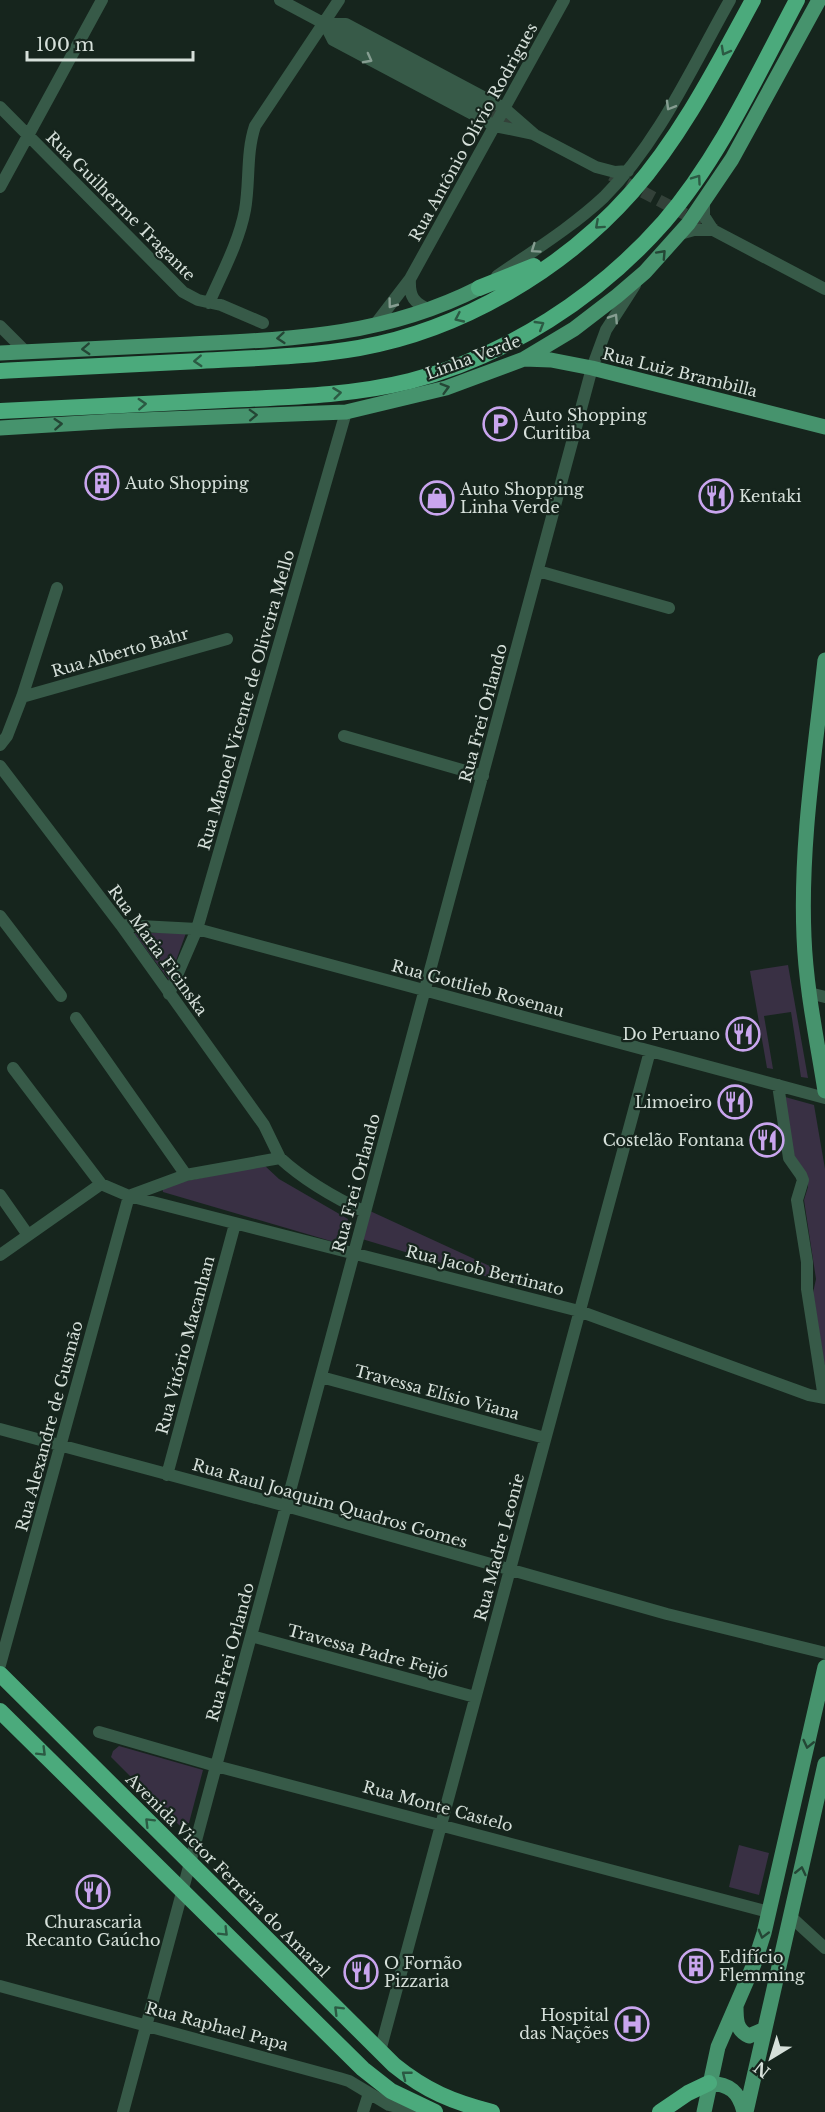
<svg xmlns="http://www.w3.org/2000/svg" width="825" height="2112" viewBox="0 0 825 2112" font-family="'Libre Baskerville',serif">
  <rect width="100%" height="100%" fill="#16251d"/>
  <path fill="#393044" d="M134,933H186L169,980Z
    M788,965L808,1078L801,1077L791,1012L764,1016L773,1069L767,1068L750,971Z
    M785,1097L814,1105L825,1169V1369L813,1293L816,1279L804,1200L808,1187V1180L794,1158Z
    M264,1165L279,1179L348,1219L341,1244L163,1192L162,1186Z
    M370,1211L518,1279V1286L362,1239Z
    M119,1746L203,1770L189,1823L181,1827L111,1757L113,1751Z
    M739,1845L769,1853L759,1895L729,1887Z"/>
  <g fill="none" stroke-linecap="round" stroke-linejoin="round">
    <path stroke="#334139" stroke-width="12" stroke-dasharray="12 6" stroke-linecap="butt" d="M486,110L526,131
      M611,175L715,230"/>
    <path stroke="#375a48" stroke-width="12" d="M280,0L486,110
      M325,24H346L504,108L535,135L596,167L615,172L628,171
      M325,24L333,40L495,126L534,134
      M0,107L183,292L198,300L221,305L263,323
      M0,187L102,0
      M704,203V216L713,230L825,289
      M680,234L694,230H713
      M497,276C533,251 572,227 604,197C659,142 692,67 730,0
      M410,279C409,297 414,303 430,310
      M209,303C222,273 239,242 245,210C250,182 246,153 255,126L339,0
      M0,326L26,352
      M374,326L410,279L564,0
      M538,571L669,608
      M22,697L227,639
      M344,736L483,776
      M0,745L7,736L22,697L57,588
      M0,766L121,925L264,1125L280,1158
      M0,916L61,996
      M121,925L197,929L825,1098
      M809,993L825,997
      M169,994L197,929L346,412
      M76,1018L186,1175
      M13,1068L101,1184
      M778,1085L789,1158L801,1175L803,1180L797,1200L807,1262V1289L824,1398
      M0,1195L28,1235
      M0,1255L101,1184L129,1196L186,1175L280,1158C305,1181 335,1198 365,1212
      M321,1377L545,1438
      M0,1429L286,1506L667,1614L825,1653
      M167,1475L235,1224
      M251,1636L475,1697
      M0,1665L129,1196L579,1311L809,1395L825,1398
      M99,1732L216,1766L769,1912
      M791,1917L825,1948
      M0,1986L339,2078L349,2081L389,2105L419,2112
      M380,2051L650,1051
      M123,2112L592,368L606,330L635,285
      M363,2112L369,2093"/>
    <path stroke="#46936d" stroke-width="15" d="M0,353C64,350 127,347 191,344C294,339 384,336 479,288
      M524,359L551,360L592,368L825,427
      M0,428L116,421L346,412L446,388L524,359L574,329L617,296L645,272L688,224L732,159L819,0
      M825,660C815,752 800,845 804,937C806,989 817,1040 825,1091
      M736,2006C736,2020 736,2030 749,2036L763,2030
      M709,2083C730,2084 739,2092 744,2112
      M704,2112L718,2047L754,1964L764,1933L825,1667
      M746,2112L825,1764"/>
    <path stroke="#4baa7c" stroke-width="16" d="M479,288L534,266
      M0,371C67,368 134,364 200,361C253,358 307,357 359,348C461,330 563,270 632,192C682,135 717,66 753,0
      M0,411C75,408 150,404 225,400C287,397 350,396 410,381C507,356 598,297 664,222C720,157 757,75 797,0
      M0,1674L394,2065C426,2091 453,2102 492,2112
      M0,1711L363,2069L391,2091L435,2112
      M660,2112L688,2093L709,2083"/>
  </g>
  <defs><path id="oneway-chevron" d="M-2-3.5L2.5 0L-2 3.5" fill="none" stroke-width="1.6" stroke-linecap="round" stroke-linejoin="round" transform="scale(1.5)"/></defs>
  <g stroke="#2b5a43">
    <use href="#oneway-chevron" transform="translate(725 51) rotate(119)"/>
    <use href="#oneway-chevron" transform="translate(697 179) rotate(-55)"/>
    <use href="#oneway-chevron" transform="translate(599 225) rotate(138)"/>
    <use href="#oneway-chevron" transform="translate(459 318) rotate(155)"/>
    <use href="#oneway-chevron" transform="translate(540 325) rotate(-31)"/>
    <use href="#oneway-chevron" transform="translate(198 361) rotate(177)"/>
    <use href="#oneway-chevron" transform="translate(337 393) rotate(-7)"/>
    <use href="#oneway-chevron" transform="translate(142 404) rotate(-3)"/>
    <use href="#oneway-chevron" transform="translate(42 1752) rotate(45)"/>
    <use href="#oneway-chevron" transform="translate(149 1822) rotate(-135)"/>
    <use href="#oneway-chevron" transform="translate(224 1932) rotate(45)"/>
    <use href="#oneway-chevron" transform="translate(338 2010) rotate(-135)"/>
    <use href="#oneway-chevron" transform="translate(406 2075) rotate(-142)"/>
  </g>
  <g stroke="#869d91">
    <use href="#oneway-chevron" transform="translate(368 59) rotate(28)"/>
    <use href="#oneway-chevron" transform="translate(670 106) rotate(120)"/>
    <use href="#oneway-chevron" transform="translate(535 249) rotate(145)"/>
    <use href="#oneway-chevron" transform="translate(392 304) rotate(127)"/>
    <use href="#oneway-chevron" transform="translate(614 318) rotate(-57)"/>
  </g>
  <g stroke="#244635">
    <use href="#oneway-chevron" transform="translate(662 254) rotate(-47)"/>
    <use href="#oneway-chevron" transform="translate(281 338) rotate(175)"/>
    <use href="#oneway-chevron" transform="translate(86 349) rotate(177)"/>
    <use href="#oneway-chevron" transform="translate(445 388) rotate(-16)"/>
    <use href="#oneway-chevron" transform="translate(253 415) rotate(-2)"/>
    <use href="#oneway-chevron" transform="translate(58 424) rotate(-4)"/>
    <use href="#oneway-chevron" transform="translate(808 1744) rotate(103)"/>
    <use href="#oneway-chevron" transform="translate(801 1871) rotate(-77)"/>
    <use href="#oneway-chevron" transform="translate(763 1934) rotate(105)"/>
  </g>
  <defs>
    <g id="parking-ring" transform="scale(1.725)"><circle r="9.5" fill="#16251d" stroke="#c9a5ee" stroke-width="1.5"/><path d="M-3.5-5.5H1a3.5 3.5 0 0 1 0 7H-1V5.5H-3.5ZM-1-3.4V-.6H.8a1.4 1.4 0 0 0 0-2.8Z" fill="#c9a5ee"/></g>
    <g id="building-ring" transform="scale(1.725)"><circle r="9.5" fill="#16251d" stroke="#c9a5ee" stroke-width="1.5"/><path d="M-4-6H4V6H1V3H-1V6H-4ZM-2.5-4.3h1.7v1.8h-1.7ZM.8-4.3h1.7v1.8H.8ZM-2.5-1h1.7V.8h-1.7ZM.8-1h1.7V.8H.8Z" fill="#c9a5ee"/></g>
    <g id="restaurant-ring" transform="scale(1.725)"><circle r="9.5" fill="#16251d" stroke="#c9a5ee" stroke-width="1.5"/><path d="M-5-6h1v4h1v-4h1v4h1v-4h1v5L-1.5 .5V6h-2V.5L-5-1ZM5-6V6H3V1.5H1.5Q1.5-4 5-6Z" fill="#c9a5ee"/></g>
    <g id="shop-ring" transform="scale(1.725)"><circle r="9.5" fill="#16251d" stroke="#c9a5ee" stroke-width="1.5"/><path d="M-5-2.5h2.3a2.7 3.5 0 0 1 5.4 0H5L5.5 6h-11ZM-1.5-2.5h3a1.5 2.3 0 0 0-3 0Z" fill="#c9a5ee"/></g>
    <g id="hospital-ring" transform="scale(1.725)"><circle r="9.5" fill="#16251d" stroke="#c9a5ee" stroke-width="1.5"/><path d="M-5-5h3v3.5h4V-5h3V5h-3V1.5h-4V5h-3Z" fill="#c9a5ee"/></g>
  </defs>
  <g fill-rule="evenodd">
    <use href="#parking-ring" x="500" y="424"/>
    <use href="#building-ring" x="102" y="483"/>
    <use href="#restaurant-ring" x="716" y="496"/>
    <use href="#shop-ring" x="437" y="498"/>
    <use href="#restaurant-ring" x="743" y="1034"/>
    <use href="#restaurant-ring" x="735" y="1102"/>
    <use href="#restaurant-ring" x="767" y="1140"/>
    <use href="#restaurant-ring" x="93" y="1892"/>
    <use href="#building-ring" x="696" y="1966"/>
    <use href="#restaurant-ring" x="361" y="1972"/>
    <use href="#hospital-ring" x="632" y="2024"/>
  </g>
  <g text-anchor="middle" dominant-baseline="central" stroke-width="4.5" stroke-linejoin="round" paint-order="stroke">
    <g font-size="16" fill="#d6e0da" stroke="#16251d">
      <text transform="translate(473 132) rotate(-61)">Rua Antônio Olívio Rodrigues</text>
      <text transform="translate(121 206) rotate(45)">Rua Guilherme Tragante</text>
      <text transform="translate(473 357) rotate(-20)">Linha Verde</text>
      <text transform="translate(680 372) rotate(14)">Rua Luiz Brambilla</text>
      <text transform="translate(120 652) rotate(-16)">Rua Alberto Bahr</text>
      <text transform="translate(246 700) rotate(-74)">Rua Manoel Vicente de Oliveira Mello</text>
      <text transform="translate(483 713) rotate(-75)">Rua Frei Orlando</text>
      <text transform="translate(158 950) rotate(54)">Rua Maria Ficinska</text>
      <text transform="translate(478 988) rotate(15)">Rua Gottlieb Rosenau</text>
      <text transform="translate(356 1183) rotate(-75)">Rua Frei Orlando</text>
      <text transform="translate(485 1270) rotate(14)">Rua Jacob Bertinato</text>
      <text transform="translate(185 1345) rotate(-75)">Rua Vitório Macanhan</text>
      <text transform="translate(437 1392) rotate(15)">Travessa Elísio Viana</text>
      <text transform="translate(49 1426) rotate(-75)">Rua Alexandre de Gusmão</text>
      <text transform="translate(330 1503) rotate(16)">Rua Raul Joaquim Quadros Gomes</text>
      <text transform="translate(499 1547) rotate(-75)">Rua Madre Leonie</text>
      <text transform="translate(368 1651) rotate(15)">Travessa Padre Feijó</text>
      <text transform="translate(230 1652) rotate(-75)">Rua Frei Orlando</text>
      <text transform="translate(438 1806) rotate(15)">Rua Monte Castelo</text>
      <text transform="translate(228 1875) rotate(45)">Avenida Victor Ferreira do Amaral</text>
      <text transform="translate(217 2026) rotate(15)">Rua Raphael Papa</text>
    </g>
    <g font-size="16" fill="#d6e0da" stroke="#16251d" text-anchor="start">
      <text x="523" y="415">Auto Shopping<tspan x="523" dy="18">Curitiba</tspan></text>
      <text x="125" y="483">Auto Shopping</text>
      <text x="460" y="489">Auto Shopping<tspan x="460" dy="18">Linha Verde</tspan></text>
      <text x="739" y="496">Kentaki</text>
      <text x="720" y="1034" text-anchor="end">Do Peruano</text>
      <text x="712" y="1102" text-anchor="end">Limoeiro</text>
      <text x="744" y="1140" text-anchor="end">Costelão Fontana</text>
      <text x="93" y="1922" text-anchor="middle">Churascaria<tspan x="93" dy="18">Recanto Gaúcho</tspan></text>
      <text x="719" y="1957">Edifício<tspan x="719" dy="18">Flemming</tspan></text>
      <text x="384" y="1963">O Fornão<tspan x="384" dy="18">Pizzaria</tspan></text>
      <text x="609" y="2015" text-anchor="end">Hospital<tspan x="609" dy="18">das Nações</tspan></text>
    </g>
  </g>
  <g transform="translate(771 2058) rotate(218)" stroke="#16251d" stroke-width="4.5" paint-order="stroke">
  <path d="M0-4.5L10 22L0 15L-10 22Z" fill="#d6e0da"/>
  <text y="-9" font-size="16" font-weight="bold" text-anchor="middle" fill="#d6e0da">N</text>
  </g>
  <path d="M27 51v9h166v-9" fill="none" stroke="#d6e0da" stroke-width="3"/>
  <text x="36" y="51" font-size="18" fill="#d6e0da" stroke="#16251d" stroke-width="4.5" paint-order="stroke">100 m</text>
</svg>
